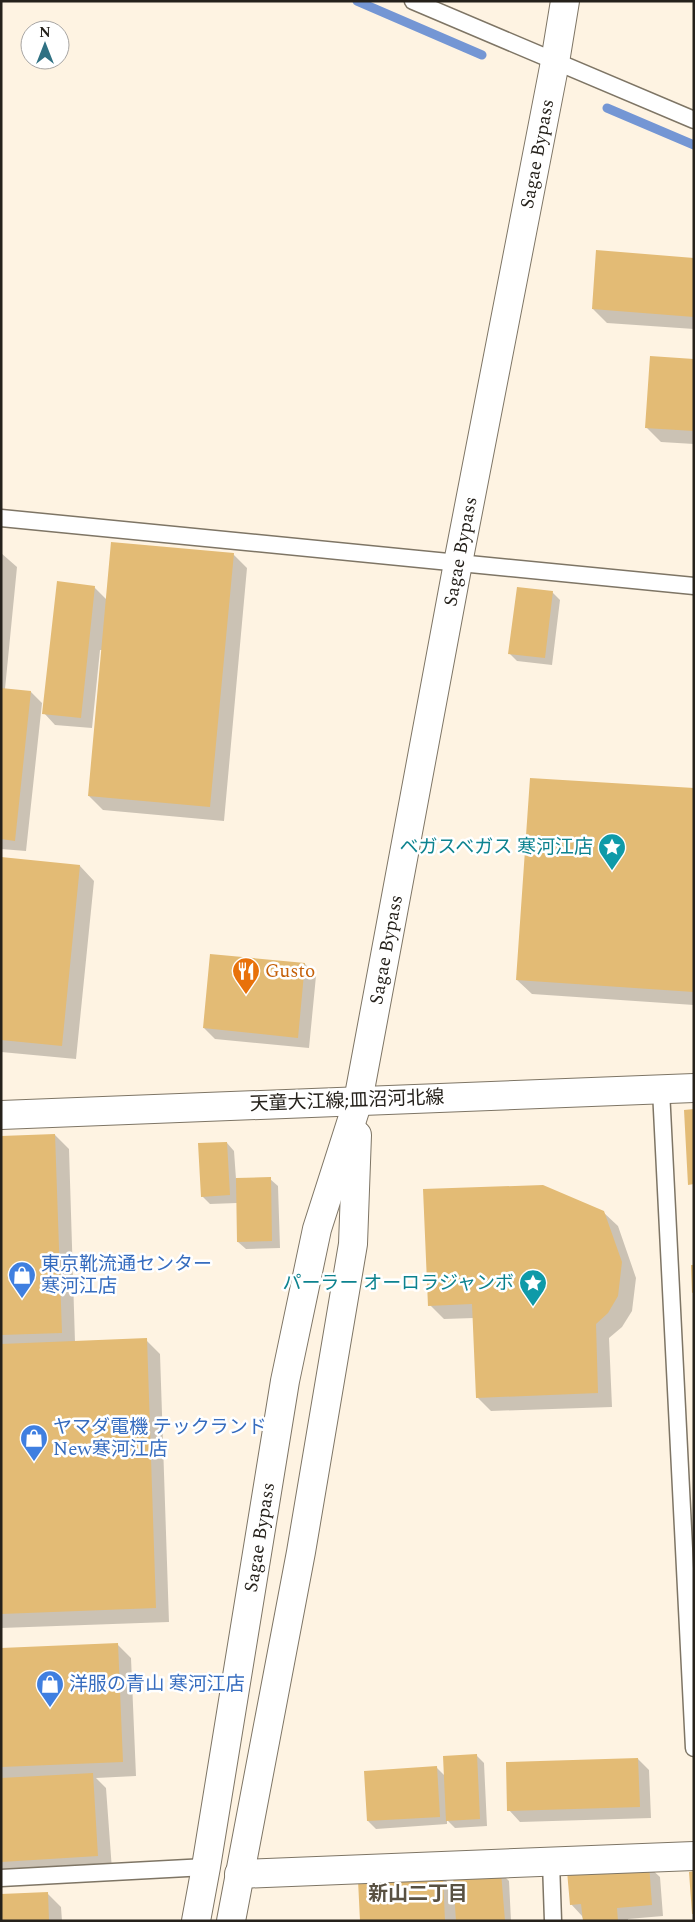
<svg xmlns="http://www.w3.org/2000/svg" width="695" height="1922" viewBox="0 0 695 1922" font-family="Spectral,'Noto Sans JP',serif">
  <rect width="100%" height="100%" fill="#fef3e2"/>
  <path fill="#0003" d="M694,259V329L607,323L593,309Z
    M694,360V444L661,442L647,428Z
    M1,553L17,567L5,689L31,692L42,703L26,851L1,849Z
    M233,554L247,568L224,821L103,810L89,796L103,650H100L92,728L55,725L44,713L94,587L107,600Z
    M552,592L560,600L552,665L517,661L509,653Z
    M694,790V1005L532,994L517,980Z
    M1,858L80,866L94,881L76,1059L1,1052Z
    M305,964L316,976L309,1048L215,1039L204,1028Z
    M55,1135L69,1149L75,1342L146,1340L160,1354L169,1622L1,1628V1137Z
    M227,1143L234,1151L236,1179H270L278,1186L280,1248L246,1249L238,1242L237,1203L210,1204L202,1196Z
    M603,1212L618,1226L636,1278L632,1311L622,1327L609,1338L612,1407L491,1411L477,1397L474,1318L444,1319L430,1305Z
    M117,1644L131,1658L136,1776L96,1778L106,1788L112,1870L1,1876V1649Z
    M476,1755L484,1763L487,1826L455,1828L447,1820V1824L376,1829L368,1821L365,1772L437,1768L445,1776Z
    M638,1759L649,1770L651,1818L520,1822L509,1810Z
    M648,1866L660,1877L663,1916L628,1919V1921H584L582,1916L571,1904Z
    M501,1873L509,1881L511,1921H361L443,1878L456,1890Z
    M47,1893L61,1907L62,1921H1Z"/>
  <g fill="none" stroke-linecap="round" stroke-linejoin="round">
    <path stroke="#7496d4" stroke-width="9" d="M357,1L482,55
      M607,108L694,145"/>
  </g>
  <path fill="#e3bb75" d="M596,250L694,258V317L592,309Z
    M650,356L694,359V431L645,428Z
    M111,542L234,553L210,807L88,796Z
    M57,581L95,586L81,718L42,714Z
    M517,587L553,591L545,658L508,654Z
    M1,688L31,691L15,841L1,839Z
    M530,778L694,788V992L516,980Z
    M1,857L80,865L62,1046L1,1040Z
    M210,954L305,963L298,1038L203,1028Z
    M694,1109V1184L688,1185L684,1110Z
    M55,1134L62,1333L1,1335V1136Z
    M227,1142L230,1195L201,1197L198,1143Z
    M271,1177L272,1241L237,1242L236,1178Z
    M543,1185L604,1211L622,1262L618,1296L608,1313L596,1324L598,1393L476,1398L472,1304L428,1306L423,1189Z
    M691,1265H694V1292L692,1293Z
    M147,1338L156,1608L1,1614V1344Z
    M118,1643L123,1762L1,1767V1648Z
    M477,1754L480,1819L446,1821L443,1756Z
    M638,1758L640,1807L507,1811L506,1762Z
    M437,1766L440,1817L367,1821L364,1771Z
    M93,1773L98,1856L1,1862V1778Z
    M649,1864L652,1905L617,1908L618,1921H583L581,1904L570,1905L567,1871Z
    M694,1871V1914H692L689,1872Z
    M501,1872L505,1921H456L453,1876Z
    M443,1877L445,1921H360L358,1880Z
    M48,1892L49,1921H1V1894Z"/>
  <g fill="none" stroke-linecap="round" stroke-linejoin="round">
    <g stroke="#7e7565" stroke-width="19">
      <path id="lane" d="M413,1L694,120
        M1,518L694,586
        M661,1090L694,1748
        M551,1862L553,1921
        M1,1878L206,1867"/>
    </g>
    <g stroke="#7e7565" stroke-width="30">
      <path id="street" d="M239,1874L694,1856"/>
    </g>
    <g stroke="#7e7565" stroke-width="30">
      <path id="primary" d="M1,1115L694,1088"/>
    </g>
    <g stroke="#7e7565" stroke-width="30">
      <g id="highway">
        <path id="s1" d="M196,1921L206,1867L285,1381L317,1229L358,1101L458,563L555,62L565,1"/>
        <path d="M231,1921L301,1552L353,1244L357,1135"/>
      </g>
    </g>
    <use href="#lane" stroke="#fff" stroke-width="16"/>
    <use href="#street" stroke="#fff" stroke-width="28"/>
    <use href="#primary" stroke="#fff" stroke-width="28"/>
    <use href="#highway" stroke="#fff" stroke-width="28"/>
  </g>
  <defs>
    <g id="sight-pin" transform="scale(1.4375)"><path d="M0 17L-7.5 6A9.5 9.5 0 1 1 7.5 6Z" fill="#0f9aa8" stroke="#fff"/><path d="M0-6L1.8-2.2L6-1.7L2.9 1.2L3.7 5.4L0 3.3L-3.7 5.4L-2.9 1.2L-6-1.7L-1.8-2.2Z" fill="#fff"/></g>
    <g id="restaurant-pin" transform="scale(1.4375)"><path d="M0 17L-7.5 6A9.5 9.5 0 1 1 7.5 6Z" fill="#e8710a" stroke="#fff"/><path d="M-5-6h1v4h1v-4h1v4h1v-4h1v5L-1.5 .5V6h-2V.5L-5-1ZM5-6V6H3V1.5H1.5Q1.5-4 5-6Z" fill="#fff"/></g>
    <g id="shop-pin" transform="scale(1.4375)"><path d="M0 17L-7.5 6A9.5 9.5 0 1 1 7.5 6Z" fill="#3f7fe0" stroke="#fff"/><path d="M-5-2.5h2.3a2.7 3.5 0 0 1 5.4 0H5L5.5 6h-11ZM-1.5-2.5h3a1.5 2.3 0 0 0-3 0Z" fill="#fff"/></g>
  </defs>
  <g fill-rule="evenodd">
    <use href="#sight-pin" x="612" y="847"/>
    <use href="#restaurant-pin" x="246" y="971"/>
    <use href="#shop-pin" x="22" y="1275"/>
    <use href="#sight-pin" x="533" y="1283"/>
    <use href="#shop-pin" x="34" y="1438"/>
    <use href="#shop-pin" x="50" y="1684"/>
  </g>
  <g text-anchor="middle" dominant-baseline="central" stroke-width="5" stroke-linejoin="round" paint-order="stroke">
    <g font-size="19" fill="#25211b" stroke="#fff">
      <text stroke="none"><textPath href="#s1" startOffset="1801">Sagae Bypass</textPath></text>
      <text stroke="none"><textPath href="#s1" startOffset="1396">Sagae Bypass</textPath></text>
      <text stroke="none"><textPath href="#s1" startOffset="991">Sagae Bypass</textPath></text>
      <text transform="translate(347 1101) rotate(-2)">天童大江線;皿沼河北線</text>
      <text stroke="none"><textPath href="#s1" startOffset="389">Sagae Bypass</textPath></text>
    </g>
    <g font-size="19" fill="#0d838f" stroke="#fff" text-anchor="end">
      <text x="593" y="847">ベガスベガス 寒河江店</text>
      <text x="514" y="1283">パーラー オーロラジャンボ</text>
    </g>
    <g font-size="19" fill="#c56008" stroke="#fff" text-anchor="start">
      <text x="265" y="971">Gusto</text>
    </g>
    <g font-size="19" fill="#366cbe" stroke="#fff" text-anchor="start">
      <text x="41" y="1264">東京靴流通センター<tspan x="41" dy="22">寒河江店</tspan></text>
      <text x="53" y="1427">ヤマダ電機 テックランド<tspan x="53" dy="22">New寒河江店</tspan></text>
      <text x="69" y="1684">洋服の青山 寒河江店</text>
    </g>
    <g font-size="20" font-weight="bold" fill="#595142" stroke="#fff">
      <text x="418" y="1894">新山二丁目</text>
    </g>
  </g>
  <rect width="695" height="1922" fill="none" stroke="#25211b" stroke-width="5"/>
  <g transform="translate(45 45)"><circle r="24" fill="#ffffff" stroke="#a8a6a4"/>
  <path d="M0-4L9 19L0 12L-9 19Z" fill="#2f7183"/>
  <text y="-8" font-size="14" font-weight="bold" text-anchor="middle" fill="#25211b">N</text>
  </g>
</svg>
